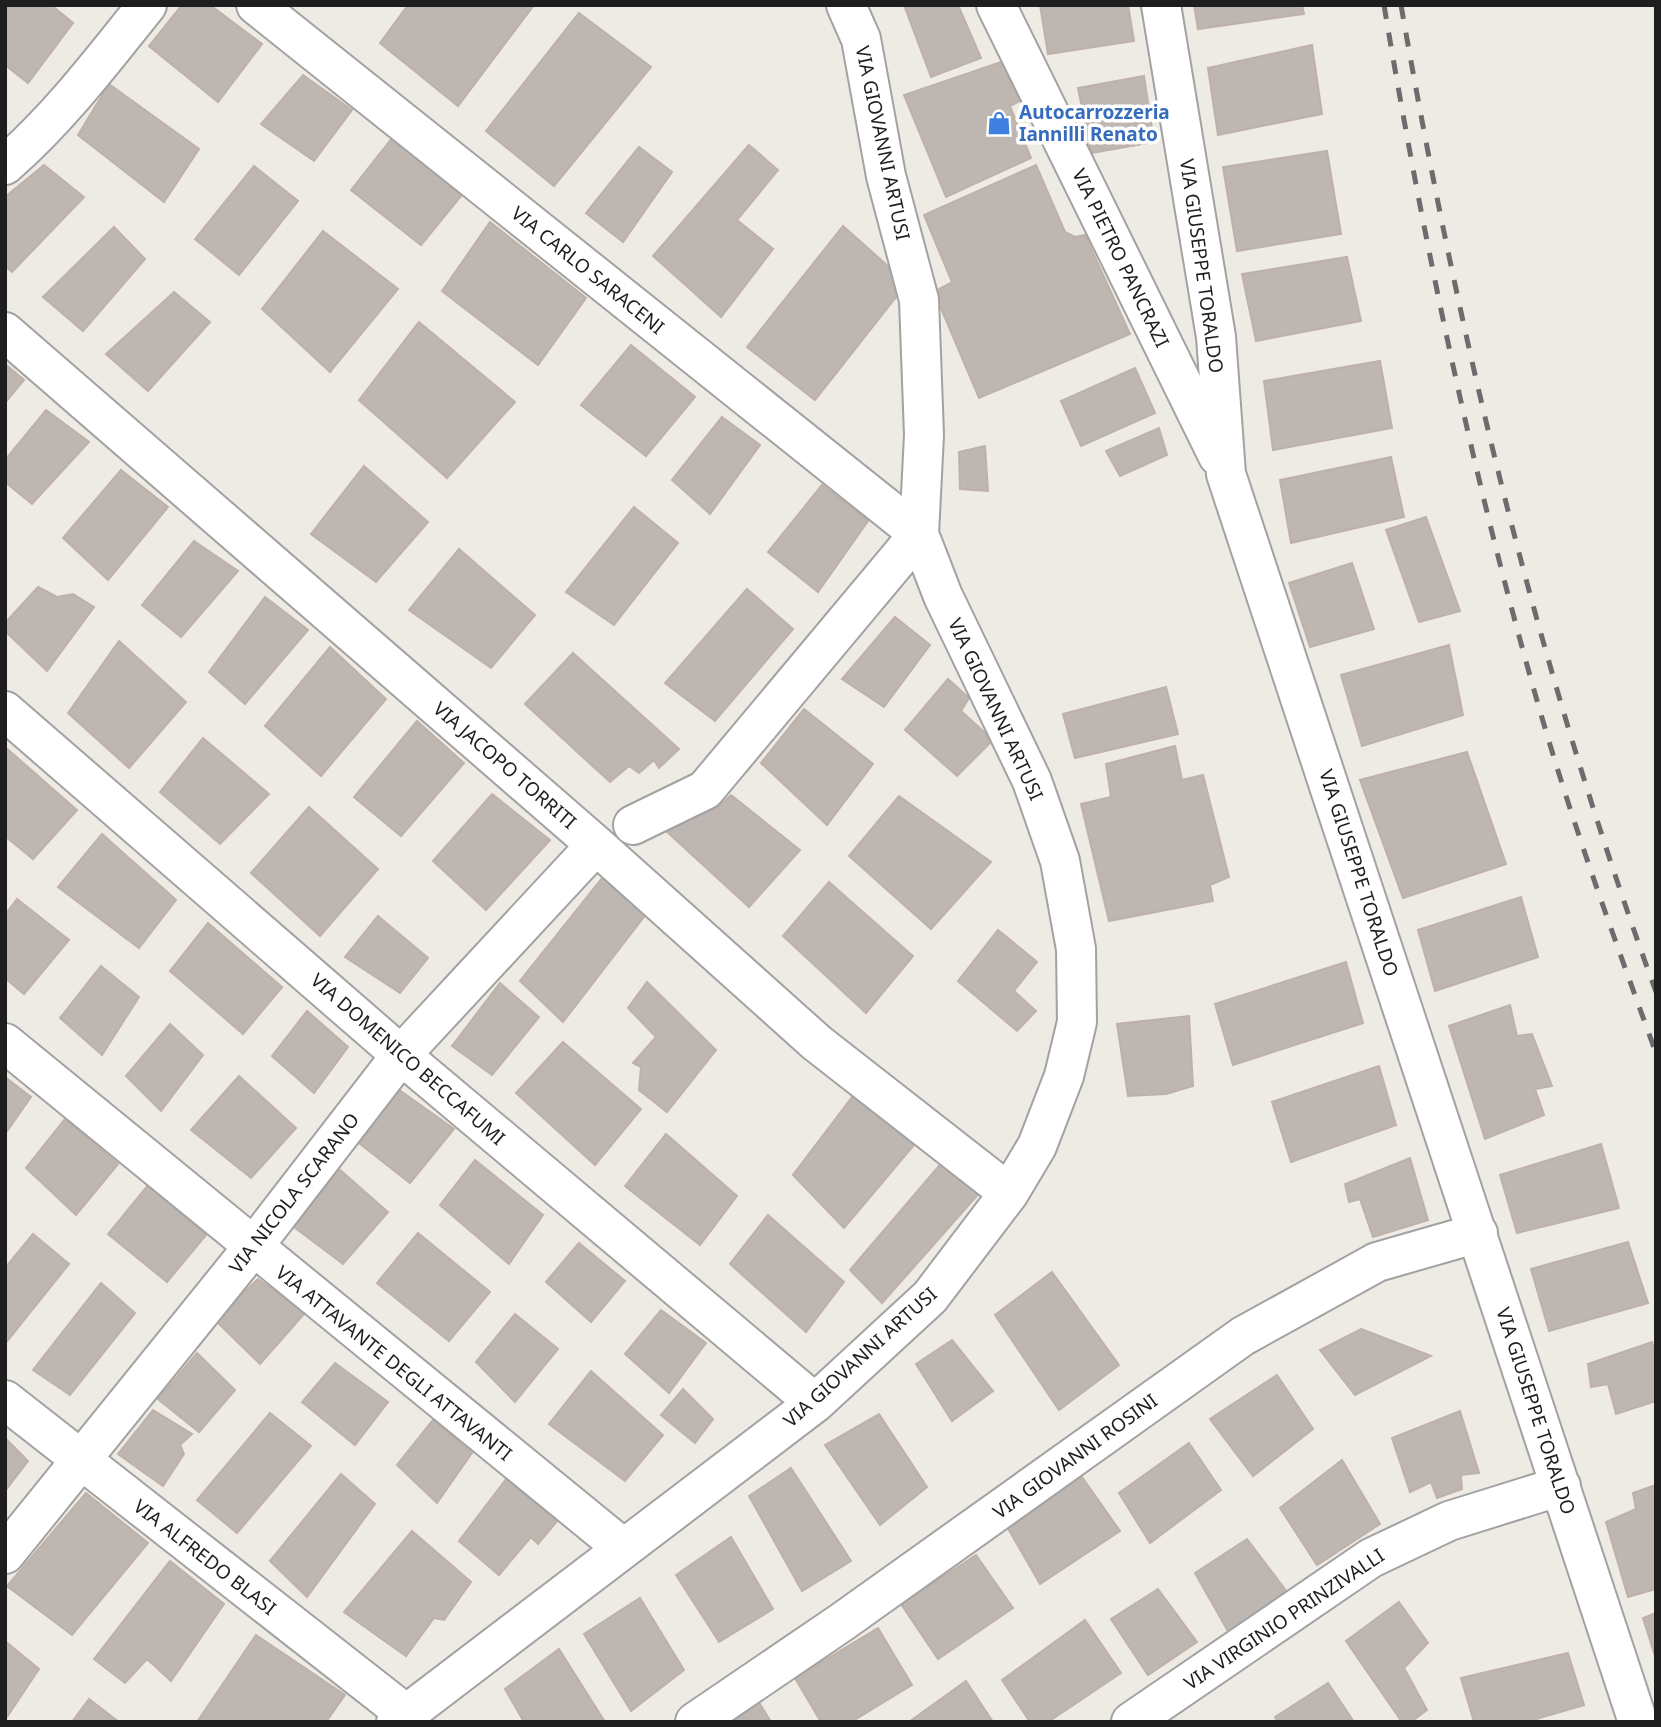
<svg xmlns="http://www.w3.org/2000/svg" width="1661" height="1727" viewBox="0 0 1661 1727" font-family="'Noto Sans',sans-serif">
  <rect width="100%" height="100%" fill="#eeeae4"/>
  <path fill="#beb6b1" stroke="#beb1a8" stroke-width="2" d="M5,5H51L73,23L28,83L5,65Z
    M182,5H210L262,44L218,102L149,46Z
    M408,5H534L458,106L380,43Z
    M904,5H958L981,58L931,77Z
    M1040,5H1128L1134,41L1048,54Z
    M1194,5H1302L1304,14L1198,29Z
    M579,13L651,67L554,186L486,131Z
    M1312,45L1322,114L1218,135L1208,68Z
    M1013,58L1029,96L1010,106L1031,158L946,197L904,95Z
    M303,75L352,110L314,161L261,124Z
    M1144,76L1154,142L1091,153L1078,88Z
    M109,84L199,149L164,202L78,135Z
    M393,137L462,195L421,245L351,190Z
    M749,145L778,170L737,220L773,249L721,317L653,256Z
    M639,147L672,172L623,242L586,213Z
    M1327,151L1341,234L1237,251L1223,167Z
    M44,165L84,197L12,272L5,266V197Z
    M1036,165L1065,232L1075,237L1085,235L1130,334L979,398L934,292L952,282L924,215Z
    M254,166L298,201L239,275L195,239Z
    M490,222L586,298L538,365L442,291Z
    M843,226L907,283L815,400L747,347Z
    M114,227L145,259L83,331L43,297Z
    M323,231L398,289L330,372L262,309Z
    M1347,257L1361,321L1256,341L1242,274Z
    M174,292L210,322L148,391L106,354Z
    M419,322L515,402L447,478L359,400Z
    M631,345L695,397L646,456L581,405Z
    M1380,361L1392,428L1273,450L1264,381Z
    M5,364L24,380L5,403Z
    M1135,368L1155,413L1081,446L1061,401Z
    M46,410L89,442L32,504L5,482V460Z
    M722,417L760,445L710,514L672,480Z
    M1159,428L1167,455L1120,476L1106,451Z
    M985,446L988,491L960,489L959,452Z
    M1391,457L1404,517L1291,543L1280,480Z
    M364,466L428,522L376,582L311,534Z
    M121,470L168,507L108,580L63,538Z
    M822,485L868,521L818,592L768,552Z
    M634,507L678,543L614,625L566,592Z
    M1426,517L1460,611L1419,622L1386,530Z
    M194,541L238,571L181,637L142,605Z
    M459,549L535,615L491,668L409,610Z
    M1352,563L1374,629L1310,647L1289,583Z
    M38,587L57,597L73,594L94,607L47,671L5,631V623Z
    M747,589L793,629L715,721L665,683Z
    M265,597L308,630L245,704L209,672Z
    M895,617L930,645L884,707L842,679Z
    M119,641L186,702L129,768L68,713Z
    M1449,645L1463,715L1362,746L1341,675Z
    M330,647L386,699L321,776L265,726Z
    M573,653L679,749L659,768L654,760L639,773L629,766L610,782L525,704Z
    M948,679L969,698L961,711L993,740L957,776L905,730Z
    M1166,687L1178,734L1075,758L1063,714Z
    M804,709L873,764L827,825L761,763Z
    M417,721L464,763L401,836L354,797Z
    M203,738L269,794L220,844L160,792Z
    M1175,746L1182,780L1203,775L1229,877L1210,885L1213,901L1109,921L1081,804L1111,797L1106,764Z
    M5,747L77,810L33,859L5,836Z
    M1467,752L1506,864L1403,898L1360,780Z
    M492,794L550,840L486,910L433,861Z
    M731,795L800,850L749,907L666,831L687,810L696,819L706,804L715,810Z
    M899,796L991,862L931,929L849,856Z
    M309,807L378,869L320,936L251,873Z
    M102,834L176,900L139,948L58,887Z
    M603,877L647,913L563,1022L520,981Z
    M829,882L913,956L866,1013L783,936Z
    M1521,897L1538,957L1435,991L1418,930Z
    M17,899L69,940L24,994L5,978V915Z
    M378,916L428,958L400,993L345,957Z
    M208,923L282,987L243,1034L170,971Z
    M998,930L1037,962L1014,991L1036,1011L1017,1031L958,981Z
    M1346,962L1363,1023L1233,1065L1215,1004Z
    M101,966L139,997L102,1055L60,1018Z
    M647,982L716,1050L667,1112L639,1090L641,1067L633,1063L656,1037L628,1008Z
    M500,983L539,1017L492,1075L452,1046Z
    M1510,1005L1517,1036L1532,1034L1552,1086L1535,1089L1544,1115L1485,1139L1449,1026Z
    M307,1011L348,1047L314,1093L272,1056Z
    M1189,1016L1193,1086L1166,1094L1128,1096L1117,1024Z
    M170,1024L203,1055L161,1111L126,1076Z
    M563,1042L641,1109L595,1165L516,1093Z
    M1379,1066L1396,1125L1291,1162L1272,1102Z
    M239,1076L296,1128L251,1178L191,1130Z
    M5,1077L31,1097L5,1134Z
    M859,1088L920,1138L844,1228L793,1175Z
    M398,1089L454,1129L410,1183L359,1143Z
    M65,1119L118,1164L76,1215L26,1168Z
    M666,1134L737,1196L700,1245L625,1186Z
    M1601,1144L1619,1208L1517,1233L1500,1175Z
    M1410,1158L1428,1220L1373,1237L1360,1199L1349,1202L1345,1184Z
    M945,1159L983,1189L882,1303L850,1270Z
    M475,1160L543,1215L509,1264L440,1205Z
    M339,1169L388,1212L343,1264L294,1227Z
    M149,1184L206,1235L167,1282L108,1234Z
    M768,1215L844,1282L806,1332L730,1264Z
    M418,1233L490,1292L449,1341L377,1283Z
    M33,1234L69,1264L5,1344V1268Z
    M1628,1242L1648,1303L1549,1331L1531,1269Z
    M579,1243L625,1281L591,1322L546,1282Z
    M1052,1272L1119,1365L1059,1410L995,1315Z
    M258,1279L305,1313L260,1364L215,1320Z
    M101,1283L135,1313L70,1395L33,1370Z
    M661,1310L706,1343L669,1393L625,1354Z
    M515,1314L558,1349L515,1402L476,1362Z
    M1361,1329L1431,1356L1355,1395L1320,1350Z
    M952,1340L993,1391L952,1421L916,1364Z
    M1652,1342L1656,1355V1401L1616,1414L1608,1384L1591,1387L1588,1364Z
    M197,1353L235,1390L199,1432L158,1399Z
    M335,1363L388,1402L355,1445L302,1402Z
    M591,1371L663,1435L625,1481L549,1424Z
    M1277,1375L1313,1429L1253,1476L1210,1419Z
    M683,1389L713,1419L695,1443L661,1415Z
    M153,1410L192,1434L180,1445L184,1454L163,1486L118,1454Z
    M1460,1411L1479,1473L1461,1475L1462,1489L1437,1498L1431,1482L1410,1492L1392,1438Z
    M270,1413L311,1446L237,1533L197,1500Z
    M879,1414L927,1487L880,1525L825,1445Z
    M433,1420L472,1453L437,1503L397,1465Z
    M5,1438L28,1461L5,1491Z
    M1189,1443L1221,1490L1150,1543L1119,1493Z
    M1342,1460L1380,1524L1317,1565L1280,1508Z
    M791,1468L851,1561L802,1591L749,1496Z
    M341,1474L375,1504L307,1597L270,1561Z
    M510,1474L558,1520L538,1544L531,1537L499,1575L459,1541Z
    M1082,1477L1120,1531L1040,1584L1006,1525Z
    M1656,1485V1589L1628,1597L1606,1522L1636,1509L1633,1493Z
    M86,1493L148,1543L72,1635L7,1586Z
    M412,1531L471,1582L444,1620L434,1618L406,1656L344,1612Z
    M731,1537L773,1609L719,1642L676,1575Z
    M1247,1539L1287,1592L1229,1633L1195,1573Z
    M976,1555L1013,1608L938,1659L901,1604Z
    M170,1561L224,1604L171,1681L147,1659L125,1683L94,1659Z
    M1158,1589L1197,1642L1148,1675L1111,1619Z
    M640,1598L684,1670L631,1711L584,1634Z
    M1399,1602L1428,1643L1404,1668L1427,1710L1411,1722H1402L1346,1641Z
    M1656,1613V1659L1643,1618Z
    M1085,1620L1121,1673L1048,1722H1030L1002,1680Z
    M878,1628L912,1685L851,1722H821L795,1678Z
    M256,1635L345,1695L326,1722H197Z
    M5,1641L39,1669L5,1720Z
    M559,1649L605,1722H524L505,1689Z
    M1568,1653L1584,1705L1526,1722H1474L1461,1678Z
    M966,1681L993,1722H909Z
    M1328,1683L1354,1722H1278L1275,1717Z
    M89,1699L119,1722H72Z
    M758,1701L771,1722H729Z"/>
  <g fill="none" stroke-linecap="round" stroke-linejoin="round">
    <g stroke="#a2a2a2" stroke-width="42">
      <path id="minor" d="M256,5L919,534
        M996,5L1218,456
        M1161,5L1216,337L1226,474L1638,1722
        M5,165C59,118 102,61 147,5
        M5,332L596,845L817,1043L1009,1193
        M5,711L401,1055L815,1403
        M633,825L705,790L919,534
        M5,1043L623,1548
        M5,1400L406,1714
        M5,1554L253,1247L401,1055L596,845
        M396,1722L815,1403L930,1297L1009,1193L1037,1146L1064,1076L1077,1022L1076,949L1060,861L1032,781L943,596L919,534L924,435L919,300L886,176L861,39L846,5
        M695,1722L842,1622L1243,1336L1377,1262L1478,1233
        M1131,1722L1371,1558L1449,1521L1561,1486"/>
    </g>
    <use href="#minor" stroke="#fff" stroke-width="38"/>
    <path stroke="#6c6c6c" stroke-width="5" stroke-dasharray="14 14" stroke-linecap="butt" d="M1384,5C1423,238 1471,469 1536,697C1570,817 1613,935 1656,1053
      M1401,5C1460,344 1538,668 1656,992"/>
  </g>
  <defs>
    <g id="shop-bare" transform="scale(1.89)"><path d="M-5-2.5h2.3a2.7 3.5 0 0 1 5.4 0H5L5.5 6h-11ZM-1.5-2.5h3a1.5 2.3 0 0 0-3 0Z" fill="#3f7fe0" stroke="#fff" stroke-width="2.5" paint-order="stroke"/></g>
  </defs>
  <g fill-rule="evenodd">
    <use href="#shop-bare" x="999" y="123"/>
  </g>
  <g text-anchor="middle" dominant-baseline="central" stroke-width="7" stroke-linejoin="round" paint-order="stroke">
    <g font-size="19" font-weight="bold" fill="#366cbe" stroke="#fff" text-anchor="start">
      <text x="1019" y="112">Autocarrozzeria<tspan x="1019" dy="22">Iannilli Renato</tspan></text>
    </g>
    <g font-size="19" fill="#1e1e1e" stroke="#fff">
      <text transform="translate(883 143) rotate(78)">VIA GIOVANNI ARTUSI</text>
      <text transform="translate(1121 258) rotate(64)">VIA PIETRO PANCRAZI</text>
      <text transform="translate(1202 266) rotate(82)">VIA GIUSEPPE TORALDO</text>
      <text transform="translate(588 270) rotate(39)">VIA CARLO SARACENI</text>
      <text transform="translate(996 709) rotate(65)">VIA GIOVANNI ARTUSI</text>
      <text transform="translate(505 765) rotate(41)">VIA JACOPO TORRITI</text>
      <text transform="translate(1359 873) rotate(72)">VIA GIUSEPPE TORALDO</text>
      <text transform="translate(408 1059) rotate(41)">VIA DOMENICO BECCAFUMI</text>
      <text transform="translate(294 1193) rotate(-52)">VIA NICOLA SCARANO</text>
      <text transform="translate(860 1357) rotate(-42)">VIA GIOVANNI ARTUSI</text>
      <text transform="translate(394 1363) rotate(39)">VIA ATTAVANTE DEGLI ATTAVANTI</text>
      <text transform="translate(1536 1411) rotate(72)">VIA GIUSEPPE TORALDO</text>
      <text transform="translate(1075 1456) rotate(-36)">VIA GIOVANNI ROSINI</text>
      <text transform="translate(205 1557) rotate(38)">VIA ALFREDO BLASI</text>
      <text transform="translate(1284 1619) rotate(-34)">VIA VIRGINIO PRINZIVALLI</text>
    </g>
  </g>
  <rect width="1661" height="1727" fill="none" stroke="#1e1e1e" stroke-width="14"/>
</svg>
